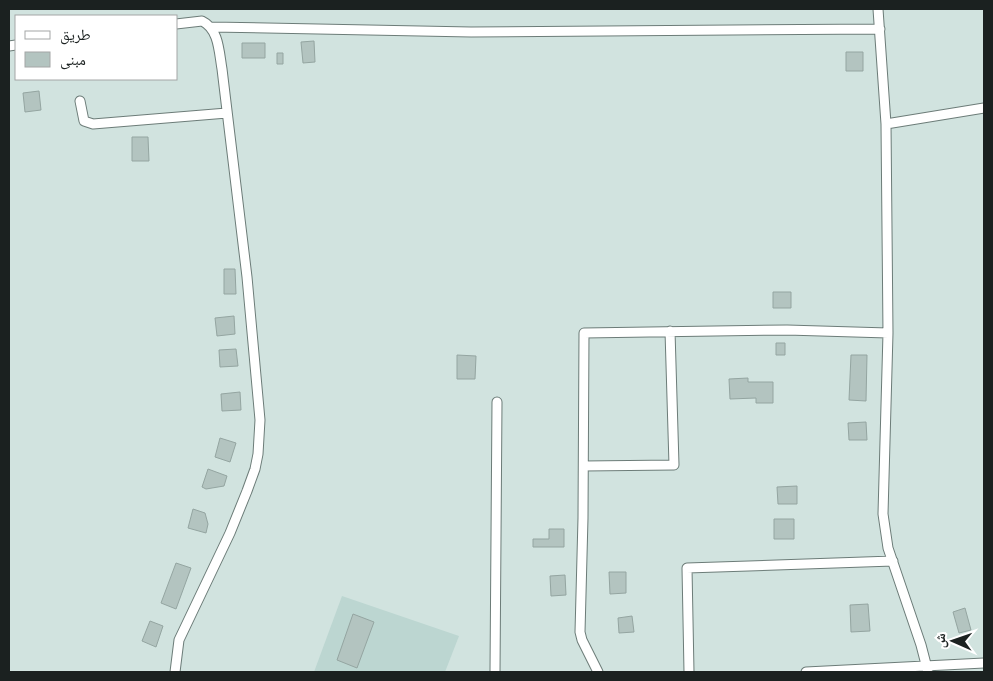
<svg xmlns="http://www.w3.org/2000/svg" width="993" height="681" viewBox="0 0 993 681" font-family="Figtree,'Noto Naskh Arabic',sans-serif">
  <rect width="100%" height="100%" fill="#d1e3df"/>
  <path fill="#bcd6d1" d="M342,596L459,636L445,672H314Z"/>
  <path fill="#b3c4c0" stroke="#94a5a1" d="M314,41L315,62L303,63L301,42Z
    M242,43H265V58H242Z
    M846,52H863V71H846Z
    M277,53H283V64H277Z
    M39,91L41,110L25,112L23,93Z
    M132,137H148L149,161H132Z
    M224,269H235L236,294H224Z
    M773,292H791V308H773Z
    M234,316L235,334L217,336L215,318Z
    M776,343H785V355H776Z
    M236,349L238,366L220,367L219,350Z
    M457,355L476,356L475,379H457Z
    M851,355H867L866,401L849,400Z
    M748,378V382H773V403H756V398L730,399L729,379Z
    M240,392L241,410L222,411L221,394Z
    M866,422L867,440H849L848,423Z
    M220,438L236,443L230,462L215,457Z
    M208,469L227,476L224,486L206,489L202,487Z
    M797,486V504H778L777,487Z
    M193,509L205,513L208,524L206,533L188,528Z
    M774,519H794V539H774Z
    M549,529H564V547H533V539H549Z
    M176,563L191,568L176,609L161,603Z
    M609,572H626V593L610,594Z
    M565,575L566,595L551,596L550,576Z
    M868,604L870,631L851,632L850,605Z
    M965,608L971,630L959,633L953,612Z
    M353,614L374,622L357,668L337,660Z
    M632,616L634,632L619,633L618,618Z
    M150,621L163,626L156,647L142,641Z"/>
  <g fill="none" stroke-linecap="round" stroke-linejoin="round">
    <g stroke="#6c7c78" stroke-width="11">
      <path id="minor" d="M878,9L886,124L888,333L883,514L888,548L921,645L928,672
        M211,27L471,32L880,29
        M9,46L16,45
        M80,101L84,121L93,124L227,113
        M886,124L984,108
        M584,466L674,465L670,331
        M175,672L179,640L230,533L247,491L255,469L258,454L260,420L247,277L222,69C219,52 219,29 202,21L176,24
        M495,672L497,402
        M598,672L582,640L580,632L583,518L584,333L787,330L888,333
        M689,672L687,568L893,561
        M806,672L984,663"/>
    </g>
    <use href="#minor" stroke="#fff" stroke-width="9"/>
  </g>
  <rect width="993" height="681" fill="none" stroke="#1b2120" stroke-width="20"/>
  <rect x="15" y="15" width="162" height="65" fill="#ffffff" stroke="#a4a6a6"/>
  <rect x="25" y="31" width="25" height="8" fill="#ffffff" stroke="#a4a6a6"/>
  <text x="60" y="40" font-size="15" fill="#1b2120">طريق</text>
  <rect x="25" y="52" width="25" height="15" fill="#b3c4c0" stroke="#a4a6a6"/>
  <text x="60" y="65" font-size="15" fill="#1b2120">مبنى</text>
  <g transform="translate(953 641) rotate(272)" stroke="#ffffff" stroke-width="4" paint-order="stroke">
  <path d="M0-4L9 19L0 12L-9 19Z" fill="#1b2120"/>
  <text y="-8" font-size="14" font-weight="bold" text-anchor="middle" fill="#1b2120">ش</text>
  </g>
</svg>
